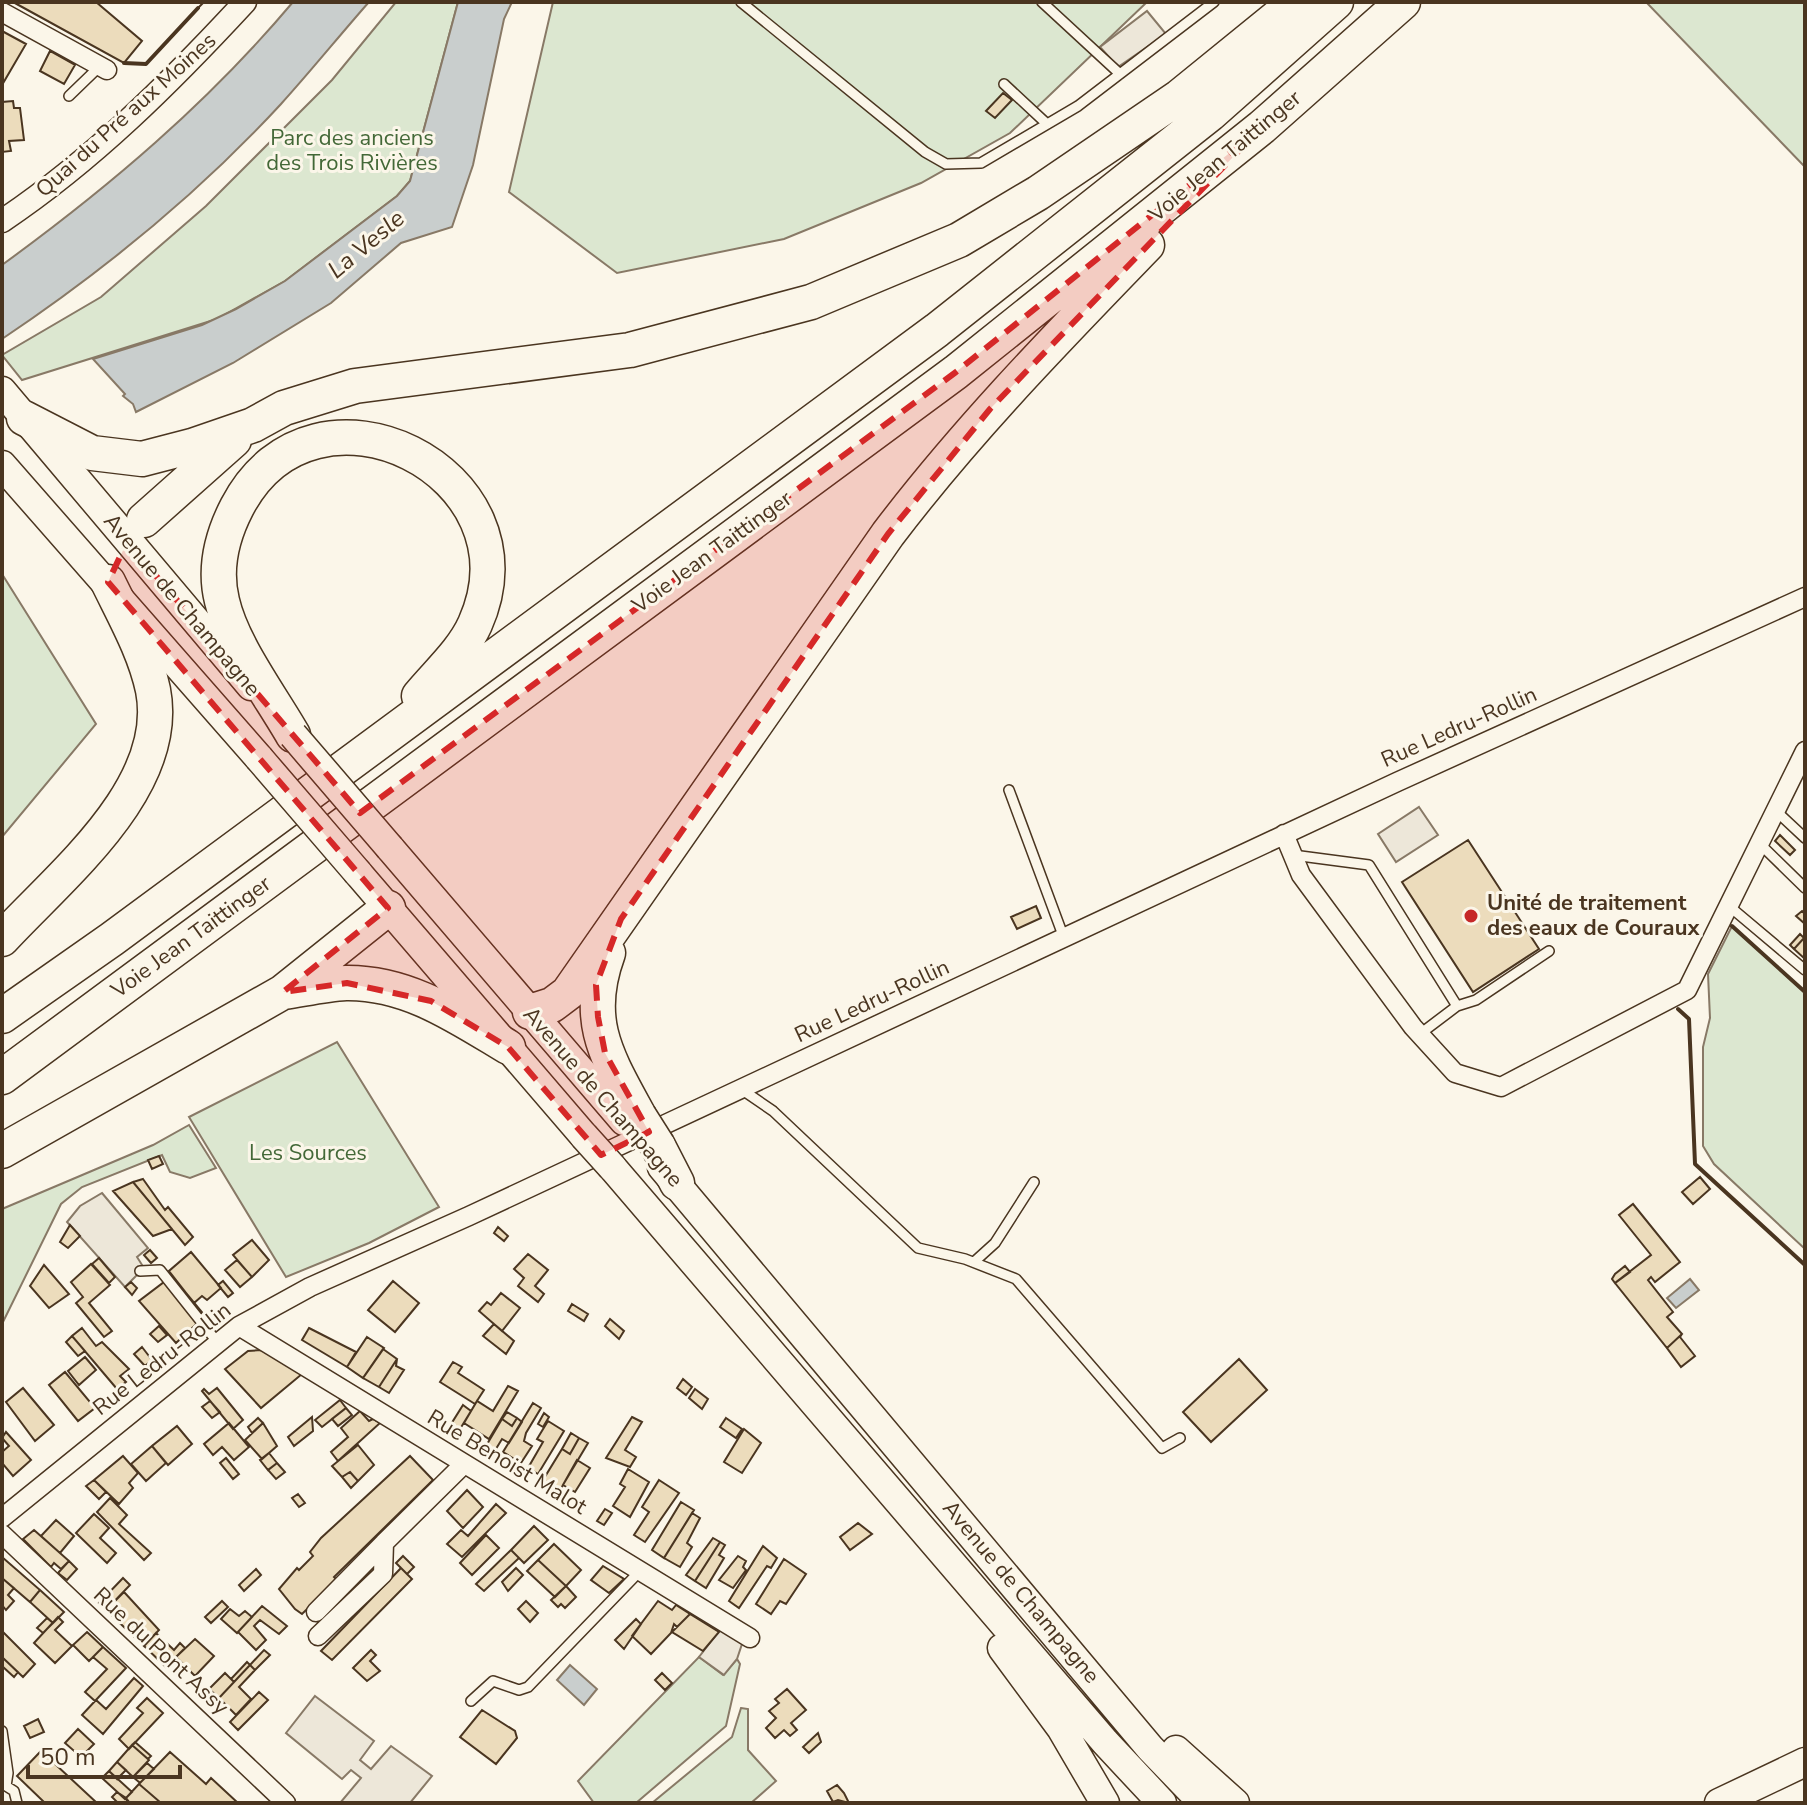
<svg xmlns="http://www.w3.org/2000/svg" width="1807" height="1805" viewBox="0 0 1807 1805" font-family="'Nunito Sans',sans-serif">
  <rect width="100%" height="100%" fill="#fbf6e9"/>
  <path fill="#dce7d0" stroke="#887966" stroke-width="2" d="M396,2H458L410,181L397,196L285,281L217,319L22,380L2,355L101,297L206,206L332,80Z
    M553,2H1147L1010,133L921,183L784,239L617,273L509,192Z
    M1646,2H1805V167Z
    M2,574L96,724L2,837Z
    M1732,926L1805,992V1249L1714,1164L1703,1146V1047L1710,1018L1708,974Z
    M337,1042L439,1207L369,1243L286,1277L189,1117Z
    M189,1125L216,1168L190,1178L170,1172L162,1155L82,1187L61,1204L2,1324V1209L153,1145Z
    M699,1657L723,1675L737,1659L740,1664L726,1726L636,1803H594L578,1781Z
    M741,1708L748,1709V1750L776,1781L751,1803H652L732,1737Z"/>
  <path fill="#ede7d9" stroke="#887966" stroke-width="2" d="M1147,11L1166,34L1118,67L1100,47Z
    M1419,807L1438,835L1396,862L1378,834Z
    M102,1193L148,1248L137,1257L144,1268L125,1287L67,1222L80,1206Z
    M725,1623L745,1635L737,1659L724,1675L699,1657Z
    M315,1696L374,1741L360,1760L371,1769L391,1746L432,1776L410,1803H340L361,1778L351,1770L342,1779L286,1733Z"/>
  <path fill="#c9cecd" stroke="#887966" stroke-width="2" d="M293,2H369C339,36 311,71 281,104C199,193 102,272 2,339V265C109,187 207,104 293,2Z
    M458,2H512L504,19L473,165L452,227L401,243L331,303L233,363L136,412L133,404L123,396L125,394L93,359L202,325L236,309L285,281L397,196L410,181Z
    M1690,1279L1699,1290L1676,1308L1667,1298Z
    M570,1665L597,1689L584,1705L557,1680Z"/>
  <path fill="#ecdcbc" stroke="#4a3520" stroke-width="2" d="M13,2H96L142,41L124,63Z
    M2,31L26,44L2,85Z
    M50,51L75,65L64,84L40,71Z
    M1003,93L1012,100L995,118L986,111Z
    M13,101L14,108H20L24,140L9,141L11,151L2,152V102Z
    M1780,835L1795,850L1790,855L1775,841Z
    M1468,840L1539,949L1473,992L1402,882Z
    M1036,906L1041,918L1017,929L1011,917Z
    M1802,911L1805,914V924L1796,916Z
    M1800,934L1804,938L1794,949L1790,945Z
    M1804,938L1805,939V959L1794,949Z
    M159,1156L163,1164L152,1169L148,1160Z
    M1700,1177L1710,1189L1693,1204L1682,1192Z
    M143,1179L165,1210L168,1207L193,1237L185,1245L133,1182Z
    M133,1182L172,1229L153,1236L113,1191Z
    M1633,1204L1680,1262L1655,1282L1651,1277L1648,1280L1673,1312L1667,1317L1682,1334L1667,1348L1615,1283L1651,1255L1619,1215Z
    M70,1225L80,1236L68,1248L60,1242Z
    M498,1227L508,1236L504,1241L494,1233Z
    M252,1240L269,1260L252,1277L233,1255Z
    M150,1250L157,1258L151,1263L144,1255Z
    M191,1252L221,1288L207,1300L202,1296L194,1303L169,1271Z
    M528,1254L548,1270L535,1286L544,1294L538,1302L518,1286L524,1278L514,1269Z
    M99,1258L115,1277L109,1283L92,1264Z
    M237,1260L252,1277L240,1287L225,1270Z
    M91,1264L110,1285L89,1303L112,1331L104,1337L76,1303L83,1297L71,1282Z
    M44,1265L69,1294L49,1308L30,1286Z
    M1625,1266L1630,1272L1615,1283L1612,1279L1615,1274Z
    M172,1276L205,1316L176,1343L139,1301Z
    M223,1281L233,1293L228,1297L218,1285Z
    M393,1281L419,1303L395,1332L368,1310Z
    M131,1282L137,1288L132,1295L125,1287Z
    M501,1293L520,1308L502,1331L479,1311L487,1302L491,1305Z
    M572,1304L588,1314L584,1321L568,1311Z
    M610,1319L624,1331L619,1339L605,1326Z
    M494,1324L514,1341L506,1354L483,1336Z
    M159,1326L167,1335L158,1342L150,1334Z
    M82,1328L96,1346L102,1342L129,1369L120,1376L126,1382L117,1389L72,1336Z
    M309,1328L356,1352L347,1367L302,1340Z
    M1682,1334L1680,1337L1695,1356L1681,1367L1667,1348Z
    M72,1336L85,1351L78,1356L66,1342Z
    M367,1337L384,1348L363,1378L347,1367Z
    M142,1347L152,1360L145,1366L134,1354Z
    M383,1349L397,1359L379,1387L363,1378Z
    M261,1350L302,1374L261,1408L225,1369L248,1351Z
    M85,1357L96,1370L79,1385L68,1371Z
    M397,1359L396,1366L404,1370L389,1393L379,1387Z
    M1239,1359L1267,1390L1211,1442L1183,1412Z
    M453,1362L462,1367L458,1373L484,1390L475,1404L440,1382Z
    M65,1372L95,1408L78,1421L49,1385Z
    M683,1379L692,1387L686,1395L677,1388Z
    M508,1386L518,1391L489,1439L464,1423L477,1401L493,1411Z
    M23,1388L54,1425L35,1441L6,1402Z
    M217,1388L243,1420L233,1429L202,1391L204,1389L209,1394Z
    M695,1389L708,1399L702,1409L689,1398Z
    M340,1400L346,1408L322,1427L315,1420Z
    M210,1401L220,1412L212,1418L202,1407Z
    M533,1403L541,1408L526,1433L524,1441L532,1446L521,1463L503,1452Z
    M463,1405L471,1411L457,1434L448,1429Z
    M346,1408L352,1415L338,1426L332,1419Z
    M360,1411L369,1421L373,1419L380,1423L338,1461L331,1452L348,1437L341,1428Z
    M507,1412L517,1418L512,1426L502,1419Z
    M544,1413L549,1417L543,1427L538,1424Z
    M312,1417L313,1431L294,1446L288,1437Z
    M632,1417L642,1422L625,1450L636,1457L630,1467L606,1458Z
    M258,1418L263,1423L252,1433L248,1427Z
    M517,1418L522,1422L509,1443L502,1439L491,1457L483,1451L502,1419L512,1426Z
    M726,1418L742,1429L736,1438L720,1427Z
    M548,1421L564,1431L538,1474L528,1468L543,1442L537,1439Z
    M229,1423L249,1447L234,1460L222,1447L213,1455L204,1444Z
    M263,1423L277,1446L262,1459L245,1440Z
    M177,1426L192,1444L168,1465L152,1446Z
    M744,1429L761,1443L742,1473L724,1462Z
    M6,1432L31,1460L13,1476L2,1463V1452L9,1446L2,1438Z
    M571,1433L579,1438L570,1454L562,1449Z
    M579,1438L588,1443L560,1490L543,1480L562,1449L570,1454Z
    M358,1445L374,1465L358,1481L350,1472L342,1477L332,1466Z
    M152,1446L166,1463L146,1481L131,1464Z
    M269,1453L277,1463L268,1470L260,1460Z
    M123,1456L138,1473L129,1483L133,1488L119,1504L94,1480Z
    M410,1456L433,1480L334,1577L337,1580L302,1614L295,1609L279,1589L297,1568L299,1570L313,1556L310,1552L321,1538Z
    M226,1458L239,1474L233,1479L220,1463Z
    M577,1460L590,1468L575,1492L563,1485Z
    M277,1463L285,1472L276,1479L268,1470Z
    M628,1469L649,1482L630,1517L613,1506L625,1487L620,1484Z
    M350,1472L358,1481L351,1488L342,1477Z
    M94,1480L106,1492L99,1499L86,1486Z
    M659,1480L679,1493L645,1542L634,1535L649,1512L642,1507Z
    M467,1490L483,1507L463,1528L447,1511Z
    M298,1494L305,1503L299,1507L292,1498Z
    M110,1498L127,1515L119,1524L151,1553L144,1560L97,1512Z
    M681,1502L694,1510L664,1558L652,1550Z
    M496,1504L506,1513L462,1557L447,1544L461,1530L468,1536Z
    M605,1509L612,1513L604,1525L597,1521Z
    M692,1513L700,1518L687,1543L692,1547L680,1567L664,1558Z
    M94,1514L109,1528L100,1538L116,1553L107,1563L76,1533Z
    M56,1520L74,1536L60,1553L41,1536Z
    M858,1523L872,1534L850,1550L840,1537Z
    M534,1526L548,1540L524,1563L511,1550Z
    M34,1530L69,1561L61,1569L54,1563L51,1567L23,1539Z
    M486,1535L499,1548L472,1575L460,1563Z
    M713,1538L720,1542L695,1581L686,1575Z
    M720,1542L725,1545L719,1555L724,1558L706,1588L695,1581Z
    M554,1544L581,1570L566,1586L538,1560Z
    M763,1546L777,1558L771,1568L767,1566L739,1608L729,1601Z
    M511,1550L519,1558L484,1591L476,1584Z
    M403,1556L414,1567L407,1574L396,1563Z
    M738,1556L746,1561L743,1567L746,1570L733,1588L719,1580Z
    M2,1557L40,1590L30,1602L2,1578Z
    M784,1559L806,1574L786,1604L780,1601L771,1614L756,1604Z
    M538,1560L566,1586L555,1597L527,1571Z
    M69,1561L77,1569L67,1580L58,1573Z
    M603,1566L624,1579L609,1593L591,1580Z
    M401,1568L412,1579L332,1660L321,1651Z
    M516,1568L523,1575L508,1591L502,1582Z
    M256,1569L261,1575L244,1591L239,1585Z
    M2,1578L14,1588L8,1595L14,1601L6,1610L2,1605Z
    M123,1578L130,1585L106,1610L99,1603Z
    M566,1586L576,1597L565,1608L561,1604L558,1607L551,1600Z
    M40,1590L64,1612L53,1623L30,1602Z
    M124,1592L159,1630L144,1646L106,1610Z
    M222,1601L228,1607L211,1623L205,1617Z
    M526,1601L538,1613L530,1622L518,1609Z
    M658,1601L672,1610L676,1605L690,1614L677,1627L674,1624L671,1633L651,1654L632,1636Z
    M262,1606L287,1626L279,1634L260,1620L254,1626L266,1640L256,1650L238,1632Z
    M230,1609L239,1616L245,1611L252,1617L237,1633L221,1619Z
    M690,1614L719,1632L703,1651L672,1632Z
    M58,1617L63,1622L55,1630L72,1646L55,1663L34,1643Z
    M47,1618L53,1623L43,1633L37,1628Z
    M636,1619L641,1624L624,1649L615,1640Z
    M2,1631L35,1664L23,1677L2,1657Z
    M87,1632L103,1647L89,1661L73,1645Z
    M156,1633L174,1650L180,1643L185,1648L166,1667L144,1646Z
    M195,1639L214,1656L195,1676L176,1657Z
    M103,1647L126,1668L95,1701L85,1692L107,1669L93,1657Z
    M264,1650L270,1655L255,1670L250,1665Z
    M371,1650L376,1655L370,1661L380,1671L367,1681L353,1668Z
    M2,1657L18,1672L14,1677L2,1666Z
    M247,1662L250,1665L234,1682L231,1679Z
    M250,1665L255,1670L239,1687L251,1699L236,1715L219,1698Z
    M225,1673L234,1682L219,1698L209,1689Z
    M662,1673L672,1683L665,1690L655,1680Z
    M134,1678L143,1686L103,1734L82,1715L96,1700L106,1709Z
    M787,1689L806,1710L791,1723L797,1730L790,1736L784,1730L775,1738L766,1728L776,1718L769,1711L779,1703L775,1699Z
    M259,1692L268,1700L238,1730L230,1722Z
    M147,1698L163,1713L129,1749L119,1739L143,1713L137,1708Z
    M482,1710L515,1731L517,1738L496,1764L460,1737Z
    M38,1719L44,1732L30,1738L24,1726Z
    M78,1729L94,1744L81,1757L65,1743Z
    M818,1733L821,1742L809,1753L803,1747Z
    M135,1742L151,1756L148,1759L132,1745Z
    M132,1745L149,1760L133,1777L117,1762Z
    M41,1751L97,1803H45L17,1776Z
    M170,1752L206,1784L211,1778L238,1803H161L139,1784Z
    M117,1762L126,1770L117,1779L109,1771Z
    M147,1763L154,1769L140,1783L133,1777Z
    M109,1771L132,1792L125,1799L102,1778Z
    M139,1784L161,1803H128L126,1798Z
    M837,1785L844,1793L849,1803L838,1800L833,1802L827,1791Z
    M117,1792L126,1798L129,1802L118,1803L112,1797Z"/>
  <g fill="none" stroke-linecap="round" stroke-linejoin="round">
    <g stroke="#4a3520" stroke-width="12">
      <path id="service" d="M741,2L925,152L946,164L981,163L1078,106L1214,2
        M1042,2L1120,74
        M1004,84L1047,124
        M69,96L100,66
        M1009,790L1064,938
        M1776,811L1805,838
        M1760,844L1805,888
        M1293,855L1369,865L1457,1006L1420,1034
        M1729,906L1805,970
        M1457,1006L1476,1000L1549,951
        M741,1089L773,1111L918,1248L965,1259L1016,1279L1162,1448L1180,1438
        M974,1262L995,1243L1034,1182
        M140,1271L160,1270L218,1343
        M471,1701L493,1681L519,1690L528,1687L640,1571
        M2,1731L8,1773L6,1786L14,1791L17,1803"/>
    </g>
    <g stroke="#4a3520" stroke-width="21">
      <path id="minor" d="M2,12L107,70
        M1284,834L1301,875L1413,1027L1455,1073L1501,1087L1687,990L1805,751
        M239,1326L750,1638
        M2,1518L239,1326L310,1287L469,1216L1397,782L1805,597
        M2,1534L286,1803
        M316,1612L384,1543
        M318,1636L383,1574L384,1543L464,1464"/>
    </g>
    <g stroke="#4a3520" stroke-width="25">
      <path id="tertiary" d="M2,221C93,160 171,82 245,2"/>
    </g>
    <g stroke="#4a3520" stroke-width="31">
      <path id="primary" d="M2,391L251,686
        M2,465L259,758
        M390,848L624,1121
        M358,873L584,1136
        M612,1167L1105,1742L1162,1803
        M662,1167L1150,1748L1203,1803
        M1002,1648L1061,1728L1105,1803
        M1176,1750L1235,1803
        M1719,1803L1805,1762"/>
    </g>
    <g stroke="#4a3520" stroke-width="37">
      <path id="motorway" d="M24,418L92,453L142,459L192,446L253,425L284,408L355,386L630,350L811,302L959,240L1038,193L1179,97L1296,2
        M144,520L234,440
        M293,735C270,695 232,645 222,601C214,569 222,536 237,507C314,358 543,473 475,624C463,651 438,673 419,696
        M2,939C61,875 172,787 153,690C145,652 125,617 108,582
        M608,953C583,1021 607,1057 639,1116
        M284,992C304,989 326,984 346,983C408,982 458,1017 508,1047
        M530,1012L552,1005L568,993L888,534C967,430 1057,338 1147,245
        M2,1016L112,939L937,330L1210,114L1336,2
        M2,1077L956,372L1262,127L1403,2
        M658,1146L677,1183
        M2,1151L283,992L388,908"/>
    </g>
    <use href="#service" stroke="#fbf6e9" stroke-width="9"/>
    <use href="#minor" stroke="#fbf6e9" stroke-width="18"/>
    <use href="#tertiary" stroke="#fbf6e9" stroke-width="22"/>
    <use href="#primary" stroke="#fbf6e9" stroke-width="28"/>
    <use href="#motorway" stroke="#fbf6e9" stroke-width="34"/>
    <g stroke="#4a3520" stroke-width="31" stroke-linecap="butt">
      <path id="primary-bridge" d="M293,735L390,848
        M259,758L358,873
        M584,1136L612,1167"/>
    </g>
    <g stroke="#4a3520" stroke-width="37" stroke-linecap="butt">
      <path id="motorway-bridge" d="M639,1116L658,1146"/>
    </g>
    <use href="#primary-bridge" stroke="#fbf6e9" stroke-width="28"/>
    <use href="#motorway-bridge" stroke="#fbf6e9" stroke-width="34"/>
    <path stroke="#4a3520" stroke-width="2" stroke-dasharray="10 4" stroke-linecap="butt" d="M198,8L204,2"/>
    <path stroke="#4a3520" stroke-width="4" d="M124,63L146,64L198,8
      M1732,926L1805,992
      M1678,1009L1689,1019L1695,1164L1805,1265"/>
  </g>
  <path fill="#d62828" fill-opacity="0.2" stroke="#d62828" stroke-width="6" stroke-dasharray="16 10" stroke-linejoin="round" d="M1262,127L990,409L888,534L621,919L596,985L598,1017L605,1053L649,1132L601,1155L508,1047L431,1001L347,983L283,992L388,908L108,582L127,542L360,813L956,372Z"/>
  <circle fill="#c62828" stroke="#fbf6e9" stroke-width="3" cx="1471" cy="916" r="8"/>
  <g text-anchor="middle" dominant-baseline="central" stroke-width="6" stroke-linejoin="round" paint-order="stroke">
    <g font-size="22" fill="#4a3520" stroke="#fbf6e9">
      <text transform="translate(126 115) rotate(-42)">Quai du Pré aux Moines</text>
      <text transform="translate(1225 156) rotate(-40)">Voie Jean Taittinger</text>
      <text transform="translate(712 552) rotate(-36)">Voie Jean Taittinger</text>
      <text transform="translate(182 605) rotate(50)">Avenue de Champagne</text>
      <text transform="translate(1459 727) rotate(-24)">Rue Ledru-Rollin</text>
      <text transform="translate(191 937) rotate(-36)">Voie Jean Taittinger</text>
      <text transform="translate(872 1001) rotate(-25)">Rue Ledru-Rollin</text>
      <text transform="translate(603 1097) rotate(49)">Avenue de Champagne</text>
      <text transform="translate(162 1359) rotate(-38)">Rue Ledru-Rollin</text>
      <text transform="translate(507 1462) rotate(31)">Rue Benoist Malot</text>
      <text transform="translate(1021 1592) rotate(50)">Avenue de Champagne</text>
      <text transform="translate(161 1651) rotate(43)">Rue du Pont Assy</text>
    </g>
    <g font-size="22" fill="#436837" stroke="#fbf6e9">
      <text x="352" y="138">Parc des anciens<tspan x="352" dy="25">des Trois Rivières</tspan></text>
      <text x="308" y="1153">Les Sources</text>
    </g>
    <g font-size="22" font-weight="bold" fill="#4a3520" stroke="#fbf6e9" text-anchor="start">
      <text x="1487" y="903">Unité de traitement<tspan x="1487" dy="25">des eaux de Couraux</tspan></text>
    </g>
    <g font-size="24" font-style="italic" fill="#4a3520" stroke="#fbf6e9">
      <text transform="translate(366 244) rotate(-40)">La Vesle</text>
    </g>
  </g>
  <rect width="1807" height="1805" fill="none" stroke="#4a3520" stroke-width="8"/>
  <path d="M28 1765v12h152v-12" fill="none" stroke="#4a3520" stroke-width="4"/>
  <text x="40" y="1765" font-size="24" fill="#4a3520" stroke="#fbf6e9" stroke-width="6" paint-order="stroke">50 m</text>
</svg>
